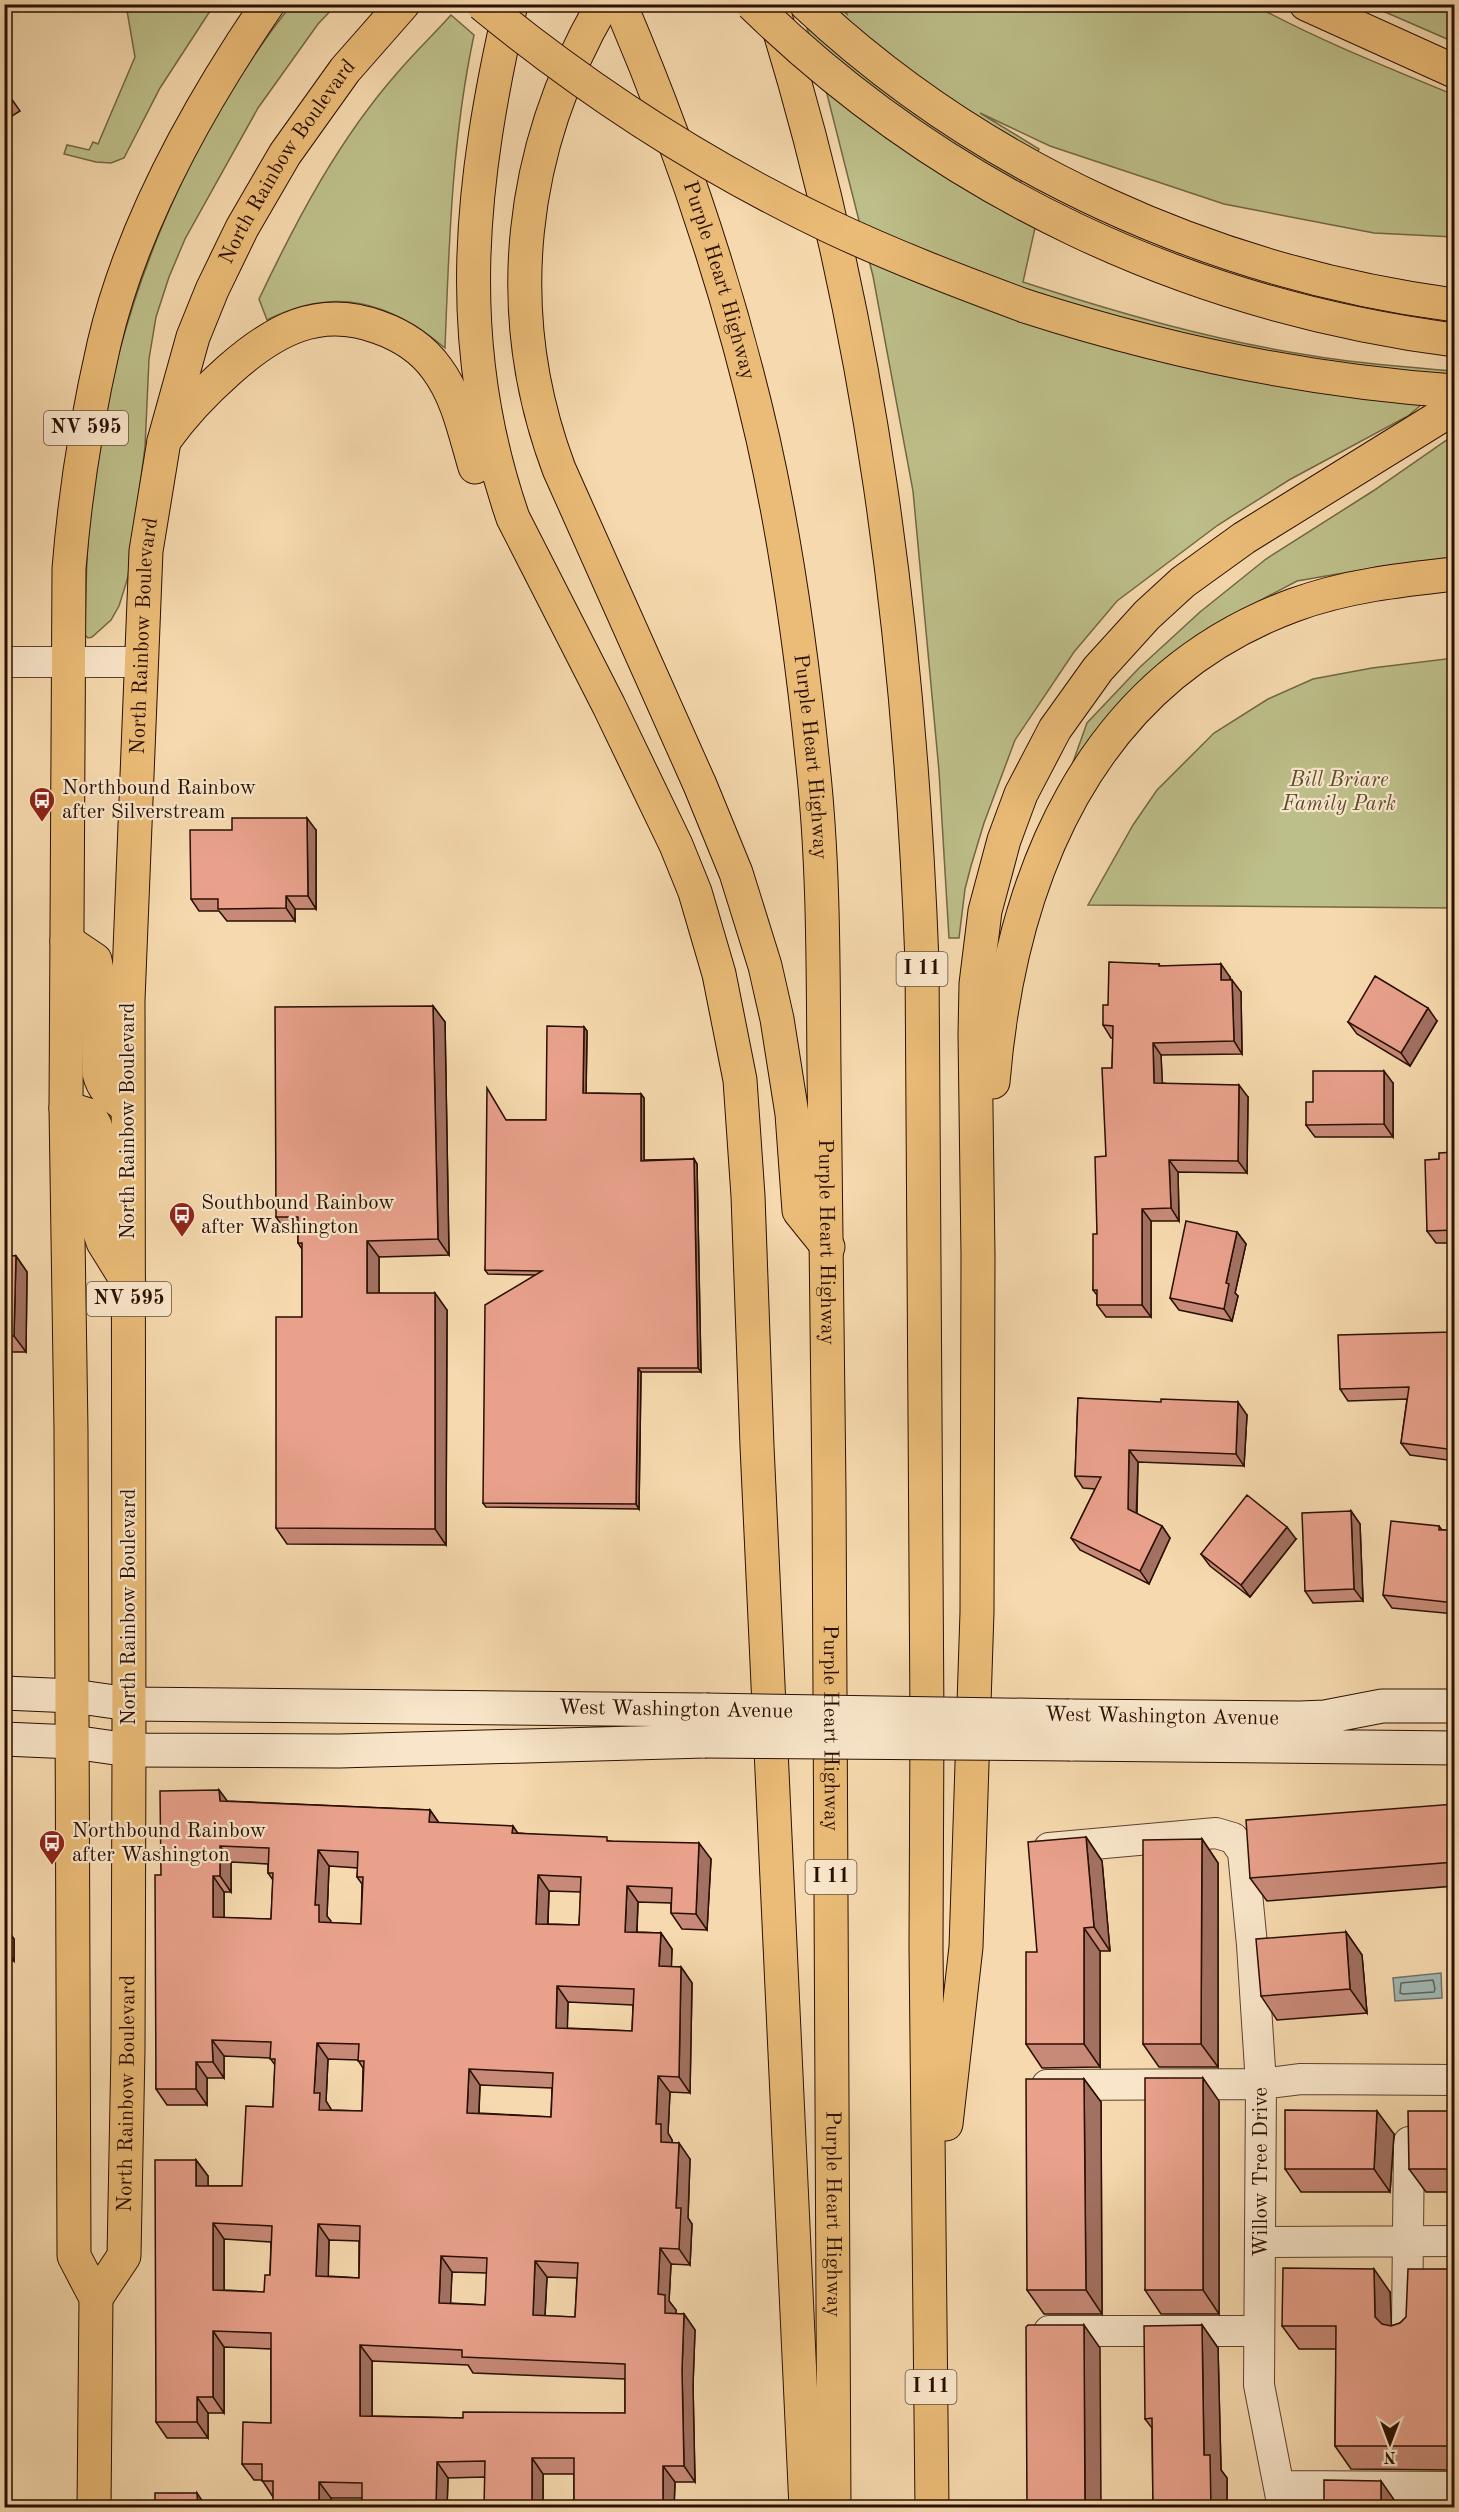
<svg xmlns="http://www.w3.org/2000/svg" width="1459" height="2512" viewBox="0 0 1459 2512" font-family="'Old Standard TT',serif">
  <rect width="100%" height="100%" fill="#f6d9ae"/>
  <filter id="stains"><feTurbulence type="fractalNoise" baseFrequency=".00333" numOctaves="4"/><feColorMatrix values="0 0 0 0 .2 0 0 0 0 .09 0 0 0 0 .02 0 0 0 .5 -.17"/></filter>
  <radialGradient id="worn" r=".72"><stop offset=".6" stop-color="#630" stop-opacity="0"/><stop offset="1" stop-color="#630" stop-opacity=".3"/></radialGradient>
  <path fill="#bdbf8a" stroke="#736745" stroke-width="1.5" d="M126,5H214L160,88L124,158L111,163L96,162L64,154L67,145L89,150L93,142L98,144L135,57Z
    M291,5H336L318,24L258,108L185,239L169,277L156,317L149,359L145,447L128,577L119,606L111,620L92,637L88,638L85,635C86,577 87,520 96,463C121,298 188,136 291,5Z
    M800,5H836L847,14L845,5H1254C1318,40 1387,67 1454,95V237L1374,233L1224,204L1050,146L980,113L1039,149L1004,212L1035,228L1023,282C1118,313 1215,341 1314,356C1361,364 1408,367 1454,371V377L1408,416L1289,480L1218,525L1117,601L1074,652L1015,740L984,823L971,866L965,889L959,938H949L939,771L913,491L873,276L827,94Z
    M1369,5H1454V42Z
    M451,15L474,35C452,138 449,243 445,348C389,301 335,286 267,320L259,299C297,219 339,139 398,72C415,52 434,34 451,15Z
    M1454,435V558L1378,567L1297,581L1208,628L1145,682L1073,762L1087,723L1139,668L1200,612L1266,559L1373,491Z
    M1454,658V908L1088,905L1133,825L1157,790L1214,733L1268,699L1313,679L1372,668Z"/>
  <path fill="#a0b8b4" stroke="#70746c" stroke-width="1.5" d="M1441,1973L1442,1998L1395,2001L1393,1978Z"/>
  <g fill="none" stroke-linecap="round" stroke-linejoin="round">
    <path stroke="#64645a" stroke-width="1.5" d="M1433,1980L1435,1989L1434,1992L1403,1994L1400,1993L1401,1983Z"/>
    <g stroke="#5c422c" stroke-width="32">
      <path id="minor" d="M4,662H141
        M1049,1848L1216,1833L1233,1838L1243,1852L1252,1945L1261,2084L1259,2385L1283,2508
        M1047,2085L1261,2084L1301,2079L1454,2080
        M1261,2242L1454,2241
        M1407,2326L1409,2142
        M1049,2331H1259
        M1279,2486L1454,2487"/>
    </g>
    <g stroke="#290f00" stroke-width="35">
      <path id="secondary" d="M4,1693L73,1696L129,1704L706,1710
        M1069,1716L1300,1718L1325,1717L1382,1706H1454
        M4,1739L73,1742L129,1750L339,1751L705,1741
        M1070,1744L1454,1748"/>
    </g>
    <g stroke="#290f00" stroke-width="35">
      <g id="primary">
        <path d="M67,941L95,960L98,975L99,1073C104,1092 113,1096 127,1107"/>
        <path d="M66,1108L89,1115L95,1125L99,1138V1230L103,1242L129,1284"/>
        <path id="s1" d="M96,2298L124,2256L128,2050L129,1750L128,1000L146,551L164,441L193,337L212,290L242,228L285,154L345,70L403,4"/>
        <path d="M94,2508L96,2298L74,2256L71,1430L66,1108L69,569C75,493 87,418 104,344C132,224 199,105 268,4"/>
      </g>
    </g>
    <g stroke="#290f00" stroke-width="35">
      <g id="motorway">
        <path d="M511,4C470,183 452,342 513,518L609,706L676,845L695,892L719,974L740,1080L748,1196L757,1446L806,2508"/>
        <path d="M603,4C519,148 500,312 559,469L700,785L736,873L765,966L777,1019L792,1114L799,1211L828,1247"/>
        <path id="s2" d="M620,4C680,145 729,290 763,439C787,546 802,656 813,766C824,867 823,969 824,1070C826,1210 828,1350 829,1490C831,1829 833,2168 834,2508"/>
        <path d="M806,4C983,170 1215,273 1454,305"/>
        <path d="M1306,4L1454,71"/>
        <path d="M775,16C871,326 910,638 922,962L927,1720L926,1947L932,2508"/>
        <path d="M1025,306C1165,351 1308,381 1454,391"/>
        <path d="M164,441C183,414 204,392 229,370C273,331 318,305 378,327C401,335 423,349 437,369C458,397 465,434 475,467"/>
        <path d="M993,1082C1010,878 1088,681 1294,605C1346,586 1400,580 1454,574"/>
        <path d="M946,2124L966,1947L977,1612L978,1255L975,1034L976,984L985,911L1004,840L1021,794L1055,729L1098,669L1147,615L1183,582L1244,538L1454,408"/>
      </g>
    </g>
    <use href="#minor" stroke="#f9e6ca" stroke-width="30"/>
    <use href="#secondary" stroke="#f9e6ca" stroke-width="33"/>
    <use href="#primary" stroke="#ebbc77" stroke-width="33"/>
    <use href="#motorway" stroke="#ebbc77" stroke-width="33"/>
    <g stroke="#290f00" stroke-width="35" stroke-linecap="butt">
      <path id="secondary-bridge" d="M706,1710L1069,1716
        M705,1741L1070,1744"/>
    </g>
    <g stroke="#290f00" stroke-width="35" stroke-linecap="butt">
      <path id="motorway-bridge" d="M482,4C588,91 704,166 827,225C892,256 958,281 1025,306
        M752,4C946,193 1187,305 1454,340"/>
    </g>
    <use href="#secondary-bridge" stroke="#f9e6ca" stroke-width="33"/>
    <use href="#motorway-bridge" stroke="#ebbc77" stroke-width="33"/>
  </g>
  <path fill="#c88a78" stroke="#290f00" stroke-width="1.5" fill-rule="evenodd" d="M4,88L20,111L4,121Z
    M316,830V909H295V921H227L219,911H199L191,899Z
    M1159,964L1160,966L1230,977V980L1241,992L1242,1054L1161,1055L1162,1083L1248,1097L1247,1173L1178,1172L1179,1221H1151V1317H1106L1097,1305V1295L1093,1290L1097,1234L1106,1156L1112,1068L1113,1038H1111L1103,1025L1108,1005Z
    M433,1006L445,1022L449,1255L379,1257V1293L447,1310L446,1545L287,1544L276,1528L302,1317V1249L298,1243V1233H287L276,1217Z
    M1437,1021L1410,1066L1357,1034L1348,1022Z
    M584,1027L587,1031L586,1093L641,1094L644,1098V1160L694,1159L697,1164L701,1372H641L639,1509L486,1507L483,1503L535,1275L488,1274L485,1270L507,1120H546Z
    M1393,1083V1137H1315L1306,1125L1313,1102Z
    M1455,1152V1243H1436L1427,1231L1439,1159Z
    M1237,1232L1246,1244L1235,1293L1238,1296L1232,1321L1179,1310L1170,1298Z
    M4,1255L16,1256L27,1272L26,1352H4Z
    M1455,1330V1461L1410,1455L1401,1443L1407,1399L1348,1401L1340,1389Z
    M1078,1398L1247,1415L1244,1466L1138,1462L1137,1514L1162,1526L1170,1538L1149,1584L1080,1550L1071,1538L1095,1489L1083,1488L1075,1476Z
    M1351,1511L1360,1524L1363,1601L1313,1603L1305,1591Z
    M1439,1526L1442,1530H1455V1614L1392,1608L1383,1595Z
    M1296,1539L1250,1597L1210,1566L1201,1554Z
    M219,1790L227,1801L430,1810L439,1823L518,1833L610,1841L711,1859L707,1930L682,1929L671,1913V1903L638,1902L637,1932L661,1933L672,1949L671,1967H681L692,1983L690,2093L670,2092L668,2133L672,2140V2142L690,2159L688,2218L692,2224L690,2265L671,2264L669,2301L676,2310V2314H684L695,2330L693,2385L695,2482H675L674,2508H574V2474H543V2508L484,2477L448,2478L447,2508H362V2498H331V2508L273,2497L262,2480H254L242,2464L271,2423V2349L224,2347V2413H208V2438H167L156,2422L196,2160L208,2176V2186H242L273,2107L275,2065L270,2058L224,2056V2078H207V2105H167L156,2089L161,1875ZM231,1862L268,1864V1873L273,1880L271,1919L224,1918V1892H231ZM329,1866L358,1868L357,1877L362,1884L361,1924L331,1923L327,1916ZM549,1891L581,1892L579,1925L548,1924ZM568,2002L633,2005L632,2031L567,2028ZM328,2059L358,2060L363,2068L362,2111L331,2110L326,2101ZM480,2085L552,2088L551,2117L479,2113ZM224,2239L271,2242L270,2275L264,2292L224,2290ZM329,2240L359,2241V2278L328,2276ZM452,2272L487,2273L485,2305L450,2303ZM547,2277L577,2278L575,2317L545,2316ZM372,2361L468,2365L473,2373L625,2379V2413L463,2418L372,2416Z
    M1455,1804V1886L1267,1901L1250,1878Z
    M1086,1837L1102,1861L1110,1951H1100V2067L1042,2068L1026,2044L1037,1952Z
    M1202,1839L1218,1863V2067H1159L1143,2044Z
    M4,1926L14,1939V1961H4Z
    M1346,1932L1362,1955L1367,2013L1277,2020L1261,1996Z
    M1084,2079L1101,2102L1102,2314H1044L1027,2290Z
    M1219,2101V2314H1161L1145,2290Z
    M1455,2111V2192H1426L1409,2169Z
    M1394,2134L1390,2192H1301L1285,2169Z
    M1455,2269V2470L1351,2469L1335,2446L1336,2349H1299L1282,2326L1390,2292L1391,2326L1400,2323Z
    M1202,2325L1218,2348L1221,2470L1227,2478V2508H1153L1152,2428L1145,2419Z"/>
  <path fill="#a37162" stroke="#290f00" stroke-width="1.5" d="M307,818L316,830V909L308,896Z
    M286,896L295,909V921L286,908Z
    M1221,964L1230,977V992L1221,980Z
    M1232,980L1241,992L1242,1054L1234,1041Z
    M433,1006L445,1022L449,1255L438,1239Z
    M1428,1008L1437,1021L1410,1066L1401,1053Z
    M584,1027L587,1031L586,1098L583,1093Z
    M1153,1043L1161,1055L1163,1095L1154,1083Z
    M1384,1071L1393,1083V1137L1384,1124Z
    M1239,1085L1248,1097L1247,1173L1238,1161Z
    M641,1094L644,1098V1165L641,1161Z
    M694,1159L697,1164L701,1372L698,1368Z
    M1169,1160L1178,1172L1179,1221L1171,1208Z
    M4,1162L5,1164V1231L4,1230Z
    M1142,1209L1151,1221V1317L1142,1305Z
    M1237,1232L1246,1244L1235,1293L1238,1296L1232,1321L1224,1309L1226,1283Z
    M367,1241L379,1257V1309L367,1293Z
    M16,1256L27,1272L26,1352L14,1336Z
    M435,1293L447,1310L446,1545L435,1529Z
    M638,1368L641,1372L639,1509L636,1504Z
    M1238,1402L1247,1415L1244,1466L1236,1454Z
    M1129,1450L1138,1462L1136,1522L1128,1509Z
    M1351,1511L1360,1524L1363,1601L1354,1589Z
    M1162,1526L1170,1538L1149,1584L1140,1571Z
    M1287,1527L1296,1539L1250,1597L1241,1585Z
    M219,1790L231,1806L220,1801Z
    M430,1810L441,1826L429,1822Z
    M513,1826L524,1842L512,1833Z
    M1086,1837L1102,1861L1110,1951L1094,1927Z
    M1202,1839L1218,1863V2067L1201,2044Z
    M699,1843L711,1859L707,1930L696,1914Z
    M220,1846L231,1862V1892L220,1876Z
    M318,1850L329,1866L327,1916L331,1921L330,1938L319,1922L315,1905Z
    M538,1875L549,1891L547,1940L536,1924Z
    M213,1876L224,1892V1933L213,1917Z
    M627,1886L638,1902L636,1948L625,1932Z
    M5,1926L14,1939V1961L5,1948Z
    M1084,1928L1100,1951V2067L1084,2044Z
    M1346,1932L1362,1955L1367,2013L1350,1989Z
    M661,1933L672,1949L671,1982L659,1966Z
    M681,1967L692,1983L690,2093L679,2077Z
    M557,1986L568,2002L567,2044L556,2028Z
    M212,2040L224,2056V2078L213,2062Z
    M317,2043L328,2059L326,2101L331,2109V2125L319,2110L314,2093Z
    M196,2062L207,2078V2105L196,2089Z
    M469,2069L480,2085L478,2129L467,2113Z
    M658,2076L670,2092L668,2133L672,2140V2158L661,2142L656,2124Z
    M1203,2078L1219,2101V2314L1203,2290Z
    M1084,2079L1101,2102L1102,2314L1086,2290Z
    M1377,2111L1394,2134L1390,2192L1374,2169Z
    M679,2143L690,2159L688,2218L692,2224L690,2265L679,2249L676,2208Z
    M196,2160L208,2176V2202L196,2186Z
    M213,2223L224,2239V2305L213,2290Z
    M318,2224L329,2240L328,2292L316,2276Z
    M660,2248L671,2264L669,2301L676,2310V2329L665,2313L658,2294Z
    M4,2249L8,2254L7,2317L4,2314Z
    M441,2256L452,2272L450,2318L439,2303Z
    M535,2261L547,2277L544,2331L533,2315Z
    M1374,2269L1390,2292L1392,2340L1375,2317Z
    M684,2314L695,2330L693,2385L695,2482L684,2466L682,2370Z
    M1084,2325L1100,2348L1101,2508H1085Z
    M1202,2325L1218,2348L1221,2470L1227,2478V2508H1211L1204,2455Z
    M213,2331L224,2347V2413L213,2397Z
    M360,2345L372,2361V2432L360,2416Z
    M197,2397L208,2413V2438L197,2422Z
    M532,2458L543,2474V2508H532Z
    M437,2462L448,2478L447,2508H436Z
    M663,2466L675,2482L674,2508H663Z
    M1381,2481L1397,2504V2508H1381Z
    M319,2482L331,2498V2508H319Z
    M197,2493L207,2508H198Z"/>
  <path fill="#e9a18c" stroke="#290f00" stroke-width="1.5" fill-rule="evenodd" d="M4,88L10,96L4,100Z
    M232,818H307L308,896H286V908L218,909V899H191L190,830H232Z
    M1109,962L1159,964V966L1221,964V980H1232L1234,1041L1153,1043L1154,1083L1239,1085L1238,1161L1169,1160L1171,1208L1142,1209V1305H1097V1290H1093V1234H1097L1095,1157L1106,1156L1102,1068H1112L1113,1026L1103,1025V1005H1108Z
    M1375,976L1428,1008L1401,1053L1348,1022Z
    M433,1006L438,1239L367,1241V1293H435V1529L276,1528V1317H302V1243H298V1217H276L275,1007Z
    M1455,1013V1023L1450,1016Z
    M547,1026L584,1027L583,1093L641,1094V1161L694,1159L698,1368H638L636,1504L483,1503L485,1305L542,1271L485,1270L487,1088L506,1120H546Z
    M1313,1071H1384V1124L1306,1125V1102H1313Z
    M1455,1152V1230L1427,1231L1425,1160L1439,1159V1153Z
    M1186,1221L1237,1232L1226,1283L1229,1284L1224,1309L1170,1298Z
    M4,1255L16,1256L14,1336H4Z
    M1452,1330H1455V1450L1401,1443L1409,1387L1340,1389L1338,1335L1452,1332Z
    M1078,1398L1161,1402V1399L1238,1402L1236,1454L1129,1450L1128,1509L1162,1526L1140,1571L1071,1538L1101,1477L1075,1476Z
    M1247,1495L1287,1527L1241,1585L1201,1554Z
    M1351,1511L1354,1589L1305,1591L1302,1513Z
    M1391,1521L1439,1526V1530H1455V1603L1383,1595Z
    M219,1790L220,1801L430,1810L429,1822L513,1826L512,1833L607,1837V1841L699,1843L696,1914L671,1913L672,1888L627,1886L625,1932L661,1933L659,1966L681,1967L679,2077L658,2076L656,2124H661V2142L679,2143L676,2208H681L679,2249L660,2248L658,2294L665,2295V2313L684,2314L682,2370L684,2466H663V2508H574V2458H532V2508H484L485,2461L437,2462L436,2508H362V2483L319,2482V2508H273V2481H262V2464H242L243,2422L271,2423V2333L213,2331V2397H197V2422H156L155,2160H196V2186H242L246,2106L273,2107L275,2059H270L271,2042L212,2040L213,2062H196V2089H156L155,1875H161L160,1791ZM220,1846L269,1848L268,1873H273L271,1919L213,1917V1876H220ZM318,1850L358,1852L357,1877H363L361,1924L319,1922V1905H315ZM538,1875L581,1877L579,1925L536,1924ZM557,1986L634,1989L632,2031L556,2028ZM317,2043L359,2044L358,2061H364L362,2111L319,2110L320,2093H314ZM469,2069L553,2073L551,2117L467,2113ZM213,2223L272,2226L270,2275H265L264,2292L213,2290ZM318,2224L360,2226L359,2278L316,2276ZM441,2256L487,2258L485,2305L439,2303ZM535,2261L578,2263L575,2317L533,2315ZM360,2345L462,2350V2357L625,2364V2413L463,2412V2418L360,2416Z
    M1455,1804V1862L1250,1878L1246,1820Z
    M1086,1837L1094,1927L1084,1928V2044H1026V1952H1037L1028,1842Z
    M1202,1839L1201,2044H1143V1840Z
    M1346,1932L1350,1989L1261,1996L1256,1939Z
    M1145,2078H1203V2290H1145Z
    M1026,2079H1084L1086,2290H1027Z
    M1285,2110L1377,2111L1374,2169H1285Z
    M1408,2111H1455V2169H1409Z
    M1283,2268L1374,2269L1375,2317L1382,2324L1391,2326L1400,2323L1406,2317L1408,2269H1455V2446H1335L1336,2326H1282Z
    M1028,2325H1084L1085,2508H1027L1026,2327Z
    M1202,2325L1204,2455H1210L1211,2508H1153L1152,2418L1145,2419L1144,2326Z
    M1324,2480L1381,2481V2508H1324Z
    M155,2493H197L198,2508H155Z"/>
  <defs>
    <g id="bus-pin" transform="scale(1.35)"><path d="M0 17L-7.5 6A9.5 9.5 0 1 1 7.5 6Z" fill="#8f2418" stroke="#f9e6ca"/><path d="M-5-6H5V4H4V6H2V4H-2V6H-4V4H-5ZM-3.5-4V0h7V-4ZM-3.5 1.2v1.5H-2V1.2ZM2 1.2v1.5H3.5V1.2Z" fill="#fff"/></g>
  </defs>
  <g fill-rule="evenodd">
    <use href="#bus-pin" x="42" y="800"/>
    <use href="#bus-pin" x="182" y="1215"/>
    <use href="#bus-pin" x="52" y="1843"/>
  </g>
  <g text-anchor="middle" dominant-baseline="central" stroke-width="4.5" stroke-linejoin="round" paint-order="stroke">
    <g fill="#f9e6ca" stroke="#67503d" stroke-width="1.5">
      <rect x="44" y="411" width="84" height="34" rx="4.5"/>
      <rect x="896.5" y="952" width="51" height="34" rx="4.5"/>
      <rect x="87" y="1282" width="84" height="34" rx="4.5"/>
      <rect x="805.5" y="1860" width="51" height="34" rx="4.5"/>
      <rect x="905.5" y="2370" width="51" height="34" rx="4.5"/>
    </g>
    <g font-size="20" font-weight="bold" fill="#290f00">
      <text x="86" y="428">NV 595</text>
      <text x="922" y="969">I 11</text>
      <text x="129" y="1299">NV 595</text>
      <text x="831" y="1877">I 11</text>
      <text x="931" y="2387">I 11</text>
    </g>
    <g font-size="21" fill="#290f00" stroke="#f9e6ca">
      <text stroke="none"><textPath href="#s1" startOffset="2175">North Rainbow Boulevard</textPath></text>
      <text stroke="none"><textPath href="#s2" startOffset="294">Purple Heart Highway</textPath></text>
      <text stroke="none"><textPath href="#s1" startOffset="1671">North Rainbow Boulevard</textPath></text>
      <text stroke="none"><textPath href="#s2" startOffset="780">Purple Heart Highway</textPath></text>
      <text transform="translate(128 1121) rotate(-90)">North Rainbow Boulevard</text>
      <text stroke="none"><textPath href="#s2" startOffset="1266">Purple Heart Highway</textPath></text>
      <text transform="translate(129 1607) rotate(-90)">North Rainbow Boulevard</text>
      <text transform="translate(676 1710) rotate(1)">West Washington Avenue</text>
      <text transform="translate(1162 1717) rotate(1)">West Washington Avenue</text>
      <text stroke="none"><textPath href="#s2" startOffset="1752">Purple Heart Highway</textPath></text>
      <text stroke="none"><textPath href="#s1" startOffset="213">North Rainbow Boulevard</textPath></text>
      <text transform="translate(1261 2172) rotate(-90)">Willow Tree Drive</text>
      <text stroke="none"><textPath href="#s2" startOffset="2238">Purple Heart Highway</textPath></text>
    </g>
    <g font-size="21" font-style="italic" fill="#5d4d30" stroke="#f9e6ca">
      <text x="1339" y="780">Bill Briare<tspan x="1339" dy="24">Family Park</tspan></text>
    </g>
    <g font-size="21" fill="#290f00" stroke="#f9e6ca" text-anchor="start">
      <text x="62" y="788">Northbound Rainbow<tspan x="62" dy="24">after Silverstream</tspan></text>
      <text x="201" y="1203">Southbound Rainbow<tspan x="201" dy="24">after Washington</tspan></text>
      <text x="72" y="1831">Northbound Rainbow<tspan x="72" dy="24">after Washington</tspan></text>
    </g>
  </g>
  <rect width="1459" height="2512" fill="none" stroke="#f6d9ae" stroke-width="24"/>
  <rect x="6" y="6" width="1447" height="2500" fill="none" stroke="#290f00" stroke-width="3"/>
  <rect x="12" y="12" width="1435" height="2488" fill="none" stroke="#290f00" stroke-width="1.5"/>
  <g transform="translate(1390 2443) rotate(180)" stroke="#f9e6ca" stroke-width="4.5" paint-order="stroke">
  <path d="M0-4.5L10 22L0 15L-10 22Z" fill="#290f00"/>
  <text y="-9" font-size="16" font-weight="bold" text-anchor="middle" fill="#290f00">N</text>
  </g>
  <rect width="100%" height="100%" filter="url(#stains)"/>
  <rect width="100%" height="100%" fill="url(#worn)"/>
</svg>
